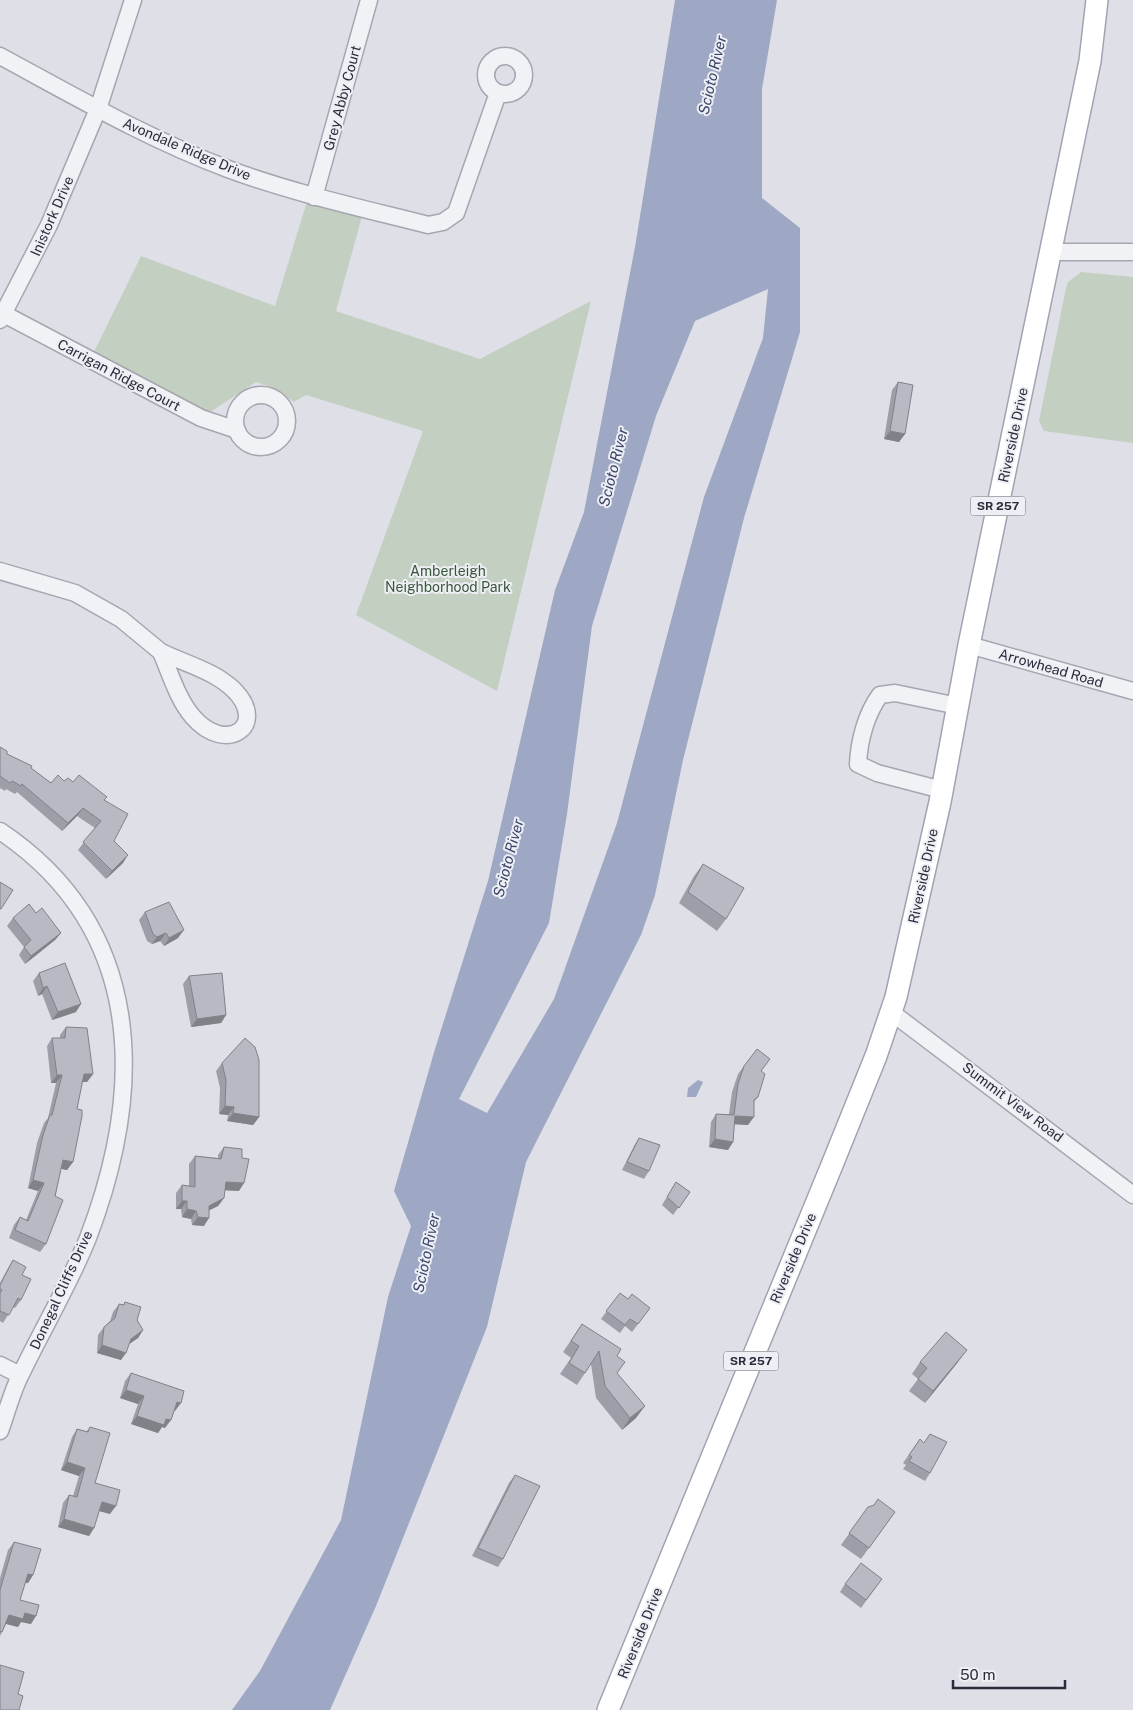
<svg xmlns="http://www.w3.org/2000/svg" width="1133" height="1710" viewBox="0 0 1133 1710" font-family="'Public Sans',sans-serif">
  <rect width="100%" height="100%" fill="#dfe0e7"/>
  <path fill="#c2cfc1" d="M309,195L364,209L336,311L480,359L591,301L497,691L356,615L423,431L306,395L294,402L273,388L256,382L201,418L90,360L141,256L275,306Z
    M1081,272L1133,277V443L1044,431L1039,421L1066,288L1068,282Z"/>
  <path fill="#9ea7c3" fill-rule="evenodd" d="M675,0H777L762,89V198L800,228V332L744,518L683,760L655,895L641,935L526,1162L487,1327L376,1606L330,1710H232L260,1671L341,1520L388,1297L411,1226L394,1191L435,1049L488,881L555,590L584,512L635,247ZM768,289L763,338L704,497L617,823L554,999L487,1113L459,1099L549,923L567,814L592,626L656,416L695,321Z
    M698,1080L703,1082L696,1097H687L688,1088Z"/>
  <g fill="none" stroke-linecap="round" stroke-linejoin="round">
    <g stroke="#a5a6b0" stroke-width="19">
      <path id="minor" d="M0,56C74,96 148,139 228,169C293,193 361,208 428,225L443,222L456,213L498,93
        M486 75a19 19 0 1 1 38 0a19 19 0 1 1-38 0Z
        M314,197L369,0
        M1050,252H1133
        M0,312L201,418L237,430
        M0,320L49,225L98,109L133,0
        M235 421a26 26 0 1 1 52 0a26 26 0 1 1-52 0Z
        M0,571L75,593L121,619L161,652
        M969,645L1133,691
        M161,652C186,664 215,671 235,691C268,726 226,755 193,717C178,700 170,673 161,652Z
        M942,790L877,773L858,764C859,741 866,714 880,695L895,693L958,706
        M0,831C146,929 145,1088 88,1238C69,1285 43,1328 21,1374C12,1391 7,1412 0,1431
        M891,1012L1133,1195
        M0,1365L20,1375"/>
    </g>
    <g stroke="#a0a3b1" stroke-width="24">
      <path id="major" d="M608,1710L832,1165L876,1056L896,997L940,802L969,645L1090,61L1097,0"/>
    </g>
    <use href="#minor" stroke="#f1f2f5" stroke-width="16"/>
    <use href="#major" stroke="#fff" stroke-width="21"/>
  </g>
  <path fill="#9d9fa8" d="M898,382L905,434L899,442L884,439L892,390Z
    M0,747L7,754L31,768L51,783L64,781L73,782L105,800L114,841L123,863L106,879L78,850L95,828L77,816L62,831L17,792L15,794L6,789L5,791L0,788Z
    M703,864L726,919L717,931L679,903L694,876Z
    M145,912L178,938L164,946L160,941L152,944L147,941L139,920Z
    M36,913L61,933L55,940L25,964L19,955L24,947L7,926L13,918Z
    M39,973L76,1012L52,1020L42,994L38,996L33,981Z
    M189,976L226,1015L221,1023L191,1027L183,984Z
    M66,1027L93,1074L87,1082H82L77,1109L73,1162L67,1170L61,1169L46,1244L40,1252L9,1238L14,1225L20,1217L26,1220L38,1191L28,1188L37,1143L44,1123L48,1118L56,1083H51L47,1046L52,1038H60V1035Z
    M222,1063L259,1117L253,1125L227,1121L228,1115L219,1114L220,1088L216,1071Z
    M744,1066L761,1071L758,1097L754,1102L748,1125L734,1124L733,1142L728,1150L709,1147L711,1122L716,1114H729L732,1092L738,1074Z
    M639,1138L649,1171L644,1179L622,1170L634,1146Z
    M224,1147L239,1191L225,1190L224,1198L218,1206L209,1210L204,1226L192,1225L191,1219L182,1217L181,1209H176V1193L182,1185L189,1186V1164L195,1156L218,1158V1155Z
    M676,1182L690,1192L673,1215L662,1205Z
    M13,1260L22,1275L21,1300L15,1308L13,1307L3,1323L0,1321V1283L8,1268Z
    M620,1293L628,1299L650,1308L632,1332L625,1326L620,1333L601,1319Z
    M125,1302L143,1330L138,1338L129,1344L121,1360L97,1353L98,1335L104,1327L110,1321L113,1312L119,1304L123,1305Z
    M582,1324L617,1356V1373L636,1418L622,1430L596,1398L591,1364L577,1385L560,1374L571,1358L563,1352Z
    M920,1362H958L925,1403L909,1391L918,1379L912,1374Z
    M131,1373L175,1411H174L165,1428L162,1427L158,1433L131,1424L138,1404L120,1398L125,1381Z
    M90,1427L95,1483L110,1514L99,1511L94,1528L89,1536L58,1527L63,1503L69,1495L73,1496L79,1476L61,1470L72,1437L77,1429L86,1432Z
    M920,1439L930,1473L925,1481L903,1469L906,1465L903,1463Z
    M515,1475L503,1559L498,1567L472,1556L509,1483Z
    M868,1507L895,1512L861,1559L841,1545Z
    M14,1542L33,1575L28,1583H25L20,1600L31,1624L21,1622L18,1627L6,1624L0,1636V1578L8,1550Z
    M845,1584L876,1587L861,1608L840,1592Z"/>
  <path fill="#808288" d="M890,431L905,434L899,442L884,439Z
    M83,808L77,816L62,831L68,823Z
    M128,855L123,863L106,879L112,871Z
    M184,930L178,938L164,946L169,938Z
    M61,933L55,940L25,964L31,956Z
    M166,933L160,941L152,944L157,937Z
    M47,986L42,994L38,996L43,988Z
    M81,1004L76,1012L52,1020L58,1012Z
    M226,1015L221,1023L191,1027L197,1019Z
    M84,1074H93L87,1082H78Z
    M57,1075H62L56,1083H51Z
    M225,1106L234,1107L228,1115L219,1114Z
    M233,1113L259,1117L253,1125L227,1121Z
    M735,1116L754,1117L748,1125L730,1124Z
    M715,1139L733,1142L728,1150L709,1147Z
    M63,1160L73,1162L67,1170L58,1168Z
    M33,1180L44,1183L38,1191L28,1188Z
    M226,1182L244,1183L239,1191L220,1190Z
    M224,1198L218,1206L204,1213L209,1206Z
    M182,1201H187L181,1209H176Z
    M187,1209L196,1211L191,1219L182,1217Z
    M198,1217L209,1218L204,1226L192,1225Z
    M143,1330L138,1338L125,1347L131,1339Z
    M102,1345L126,1353L121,1360L97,1353Z
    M967,1350L958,1362L925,1403L933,1391Z
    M126,1390L144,1396L138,1404L120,1398Z
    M177,1402L181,1403L175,1411L171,1410Z
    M645,1406L636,1418L622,1430L630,1418Z
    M137,1416L166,1419L171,1420L165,1428L162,1427L158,1433L131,1424Z
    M67,1462L85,1468L79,1476L61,1470Z
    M102,1502L116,1506L110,1514L96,1510Z
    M64,1519L94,1528L89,1536L58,1527Z
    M28,1574L33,1575L28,1583L22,1582Z
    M25,1613L36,1616L31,1624L21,1622L18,1627L3,1623L9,1615Z"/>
  <path fill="#b7b9c3" stroke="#808288" d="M898,382L913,385L905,434L890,431Z
    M0,747L7,751V754L32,766L31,768L51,783L58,775L64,781L68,778L73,782L79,775L107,797L104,800L128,814L114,841L128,855L112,871L83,842L101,821L83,808L68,823L22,784L21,786L12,781L10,783L0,776Z
    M703,864L744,888L726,919L688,892Z
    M0,882L13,890L1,909H0Z
    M169,902L184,930L169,938L166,933L157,937L153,934L145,912Z
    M29,904L36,913L42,908L61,933L31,956L24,947L31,940L13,918Z
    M65,963L81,1004L58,1012L47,986L43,988L39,973Z
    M222,973L226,1015L197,1019L189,976Z
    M66,1027L87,1028L93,1074H84L77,1109L82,1110V1116L73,1162L63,1160L55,1196L63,1200L46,1244L15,1230L20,1217L28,1221L44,1183L33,1180L43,1135L50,1115H52L62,1075H57L52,1038H65Z
    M245,1038L255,1047L259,1060V1117L233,1113L234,1107L225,1106L226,1080L222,1063Z
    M757,1049L770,1059L761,1071L765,1074L758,1097L754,1100V1117L735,1116L733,1142L715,1139L716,1114L734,1115L738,1084L744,1066Z
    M639,1138L660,1145L649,1171L627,1162Z
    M224,1147L242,1149V1158L249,1159L244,1183L226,1182L224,1198L209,1206V1218L198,1217L196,1211L187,1209V1201H182V1185L195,1187V1156L221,1159Z
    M676,1182L690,1192L679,1208L667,1197Z
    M13,1260L26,1267L22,1275L31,1279L21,1300L18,1298L9,1315L0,1311V1293L2,1290L0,1289V1285Z
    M620,1293L628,1299L632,1294L650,1308L638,1324L630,1319L625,1325L606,1311Z
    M125,1302L141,1307L137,1320L143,1330L131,1339L126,1353L102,1345L104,1327L115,1318L119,1304L124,1305Z
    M582,1324L621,1349L617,1356L625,1362L617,1373L645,1406L630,1418L605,1386L599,1351L585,1373L569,1363L579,1346L571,1341Z
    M946,1332L967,1350L933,1391L918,1379L927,1368L920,1362Z
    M131,1373L184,1391L181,1403L177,1402L171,1420L166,1419L164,1425L137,1416L144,1396L126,1390Z
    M90,1427L110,1433L95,1483L120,1490L116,1506L102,1502L94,1528L64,1519L69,1495L77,1497L85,1468L67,1462L77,1429L88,1432Z
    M930,1434L947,1442L930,1473L909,1461L912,1457L909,1455L920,1439L924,1443Z
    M515,1475L540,1486L503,1559L478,1548Z
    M878,1499L895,1512L869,1548L849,1533L868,1507L874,1505Z
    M14,1542L41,1549L33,1575L28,1574L20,1600L39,1605L36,1616L25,1613L23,1619L9,1615L2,1632L0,1631V1590Z
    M861,1563L882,1579L866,1600L845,1584Z
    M0,1665L24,1672L18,1694L23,1696L19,1710H0Z"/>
  <g text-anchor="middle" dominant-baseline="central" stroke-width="4" stroke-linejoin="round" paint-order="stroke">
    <g fill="#eeeff4" stroke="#656673" stroke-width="1">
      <rect x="970.5" y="496.5" width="55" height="19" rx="4"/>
      <rect x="723.5" y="1351.5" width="55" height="19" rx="4"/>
    </g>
    <g font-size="12" font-weight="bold" fill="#2a2c3c">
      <text x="998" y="506">SR 257</text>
      <text x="751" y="1361">SR 257</text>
    </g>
    <g font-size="14" fill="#2a2c3c" stroke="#eeeff4">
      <text transform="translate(342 98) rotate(-75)">Grey Abby Court</text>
      <text transform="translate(187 149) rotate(23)">Avondale Ridge Drive</text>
      <text transform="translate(52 216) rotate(-66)">Inistork Drive</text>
      <text transform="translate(119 375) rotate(28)">Carrigan Ridge Court</text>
      <text transform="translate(1013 435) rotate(-78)">Riverside Drive</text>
      <text transform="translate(1051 668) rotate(16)">Arrowhead Road</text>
      <text transform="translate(923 876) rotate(-78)">Riverside Drive</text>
      <text transform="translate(1013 1102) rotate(37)">Summit View Road</text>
      <text transform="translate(793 1258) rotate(-67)">Riverside Drive</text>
      <text transform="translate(61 1290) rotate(-65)">Donegal Cliffs Drive</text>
      <text transform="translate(640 1633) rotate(-68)">Riverside Drive</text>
    </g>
    <g font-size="14" fill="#39563a" stroke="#eeeff4">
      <text x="448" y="571">Amberleigh<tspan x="448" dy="16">Neighborhood Park</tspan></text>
    </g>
    <g font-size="15" font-style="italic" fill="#39446b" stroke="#eeeff4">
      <text transform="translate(712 75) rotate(-77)">Scioto River</text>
      <text transform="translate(613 467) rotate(-76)">Scioto River</text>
      <text transform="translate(508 858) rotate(-75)">Scioto River</text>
      <text transform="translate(426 1253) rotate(-78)">Scioto River</text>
    </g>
  </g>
  <path d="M953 1680v8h112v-8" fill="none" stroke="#2a2c3c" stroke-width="2.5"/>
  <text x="960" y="1680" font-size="15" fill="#2a2c3c" stroke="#eeeff4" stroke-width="4" paint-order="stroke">50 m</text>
</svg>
